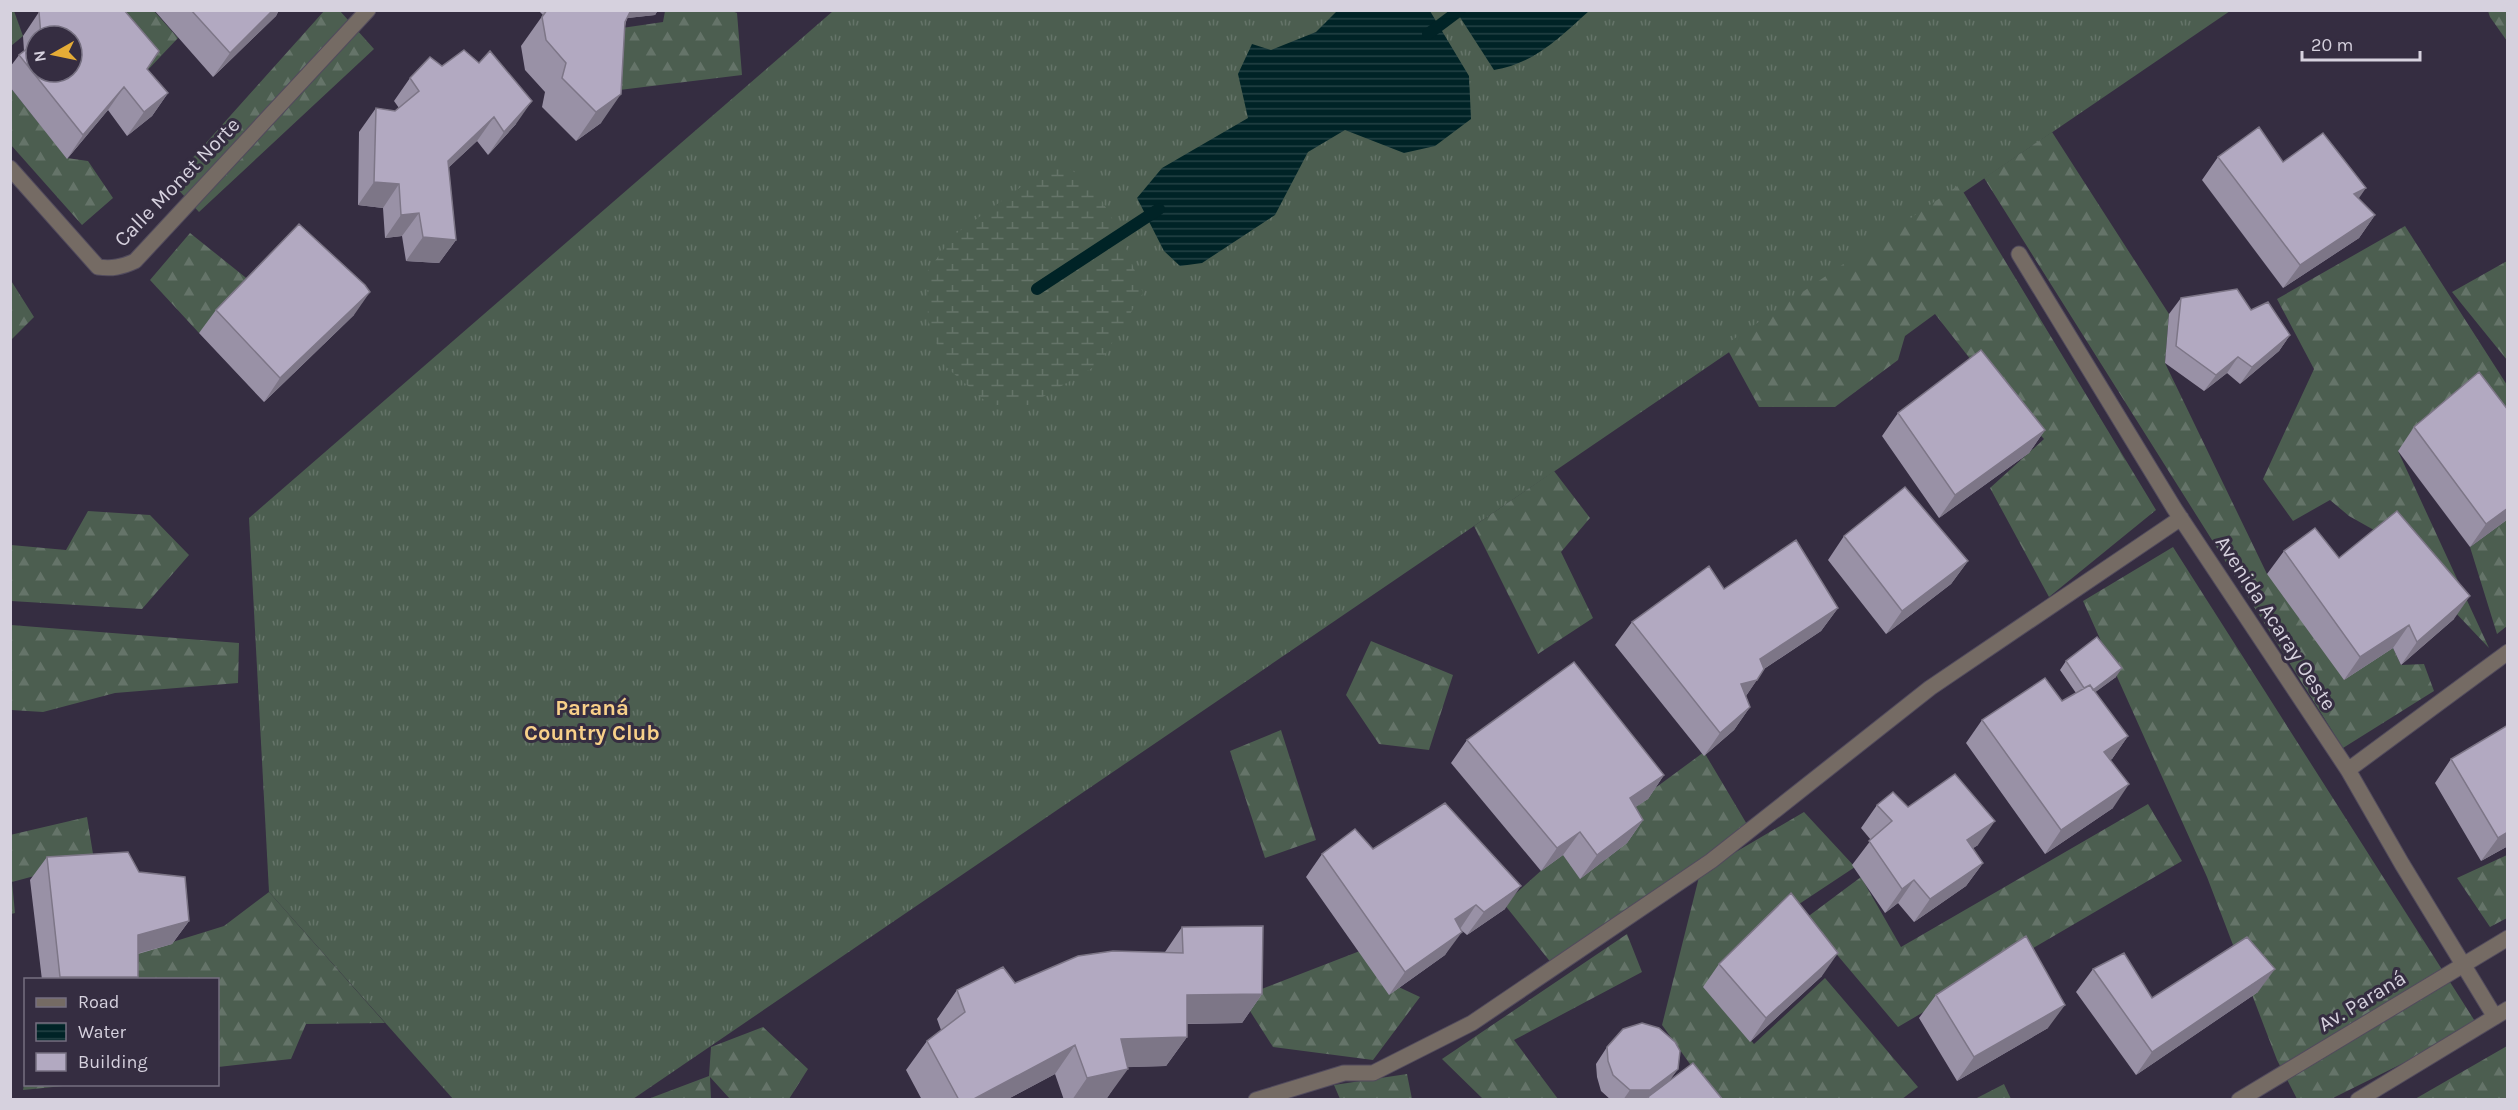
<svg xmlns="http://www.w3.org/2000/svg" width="2518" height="1110" viewBox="0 0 2518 1110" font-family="Karla,sans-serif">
  <defs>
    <pattern id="grass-tufts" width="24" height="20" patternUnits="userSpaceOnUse" patternTransform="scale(1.5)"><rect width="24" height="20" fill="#4c5e50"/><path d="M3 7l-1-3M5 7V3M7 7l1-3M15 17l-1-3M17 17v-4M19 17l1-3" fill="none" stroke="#657469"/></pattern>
    <pattern id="forest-firs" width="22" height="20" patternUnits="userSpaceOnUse" patternTransform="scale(1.5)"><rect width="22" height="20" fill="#4c5e50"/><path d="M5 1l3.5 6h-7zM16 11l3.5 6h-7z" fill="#657469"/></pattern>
    <pattern id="wetland-marsh" width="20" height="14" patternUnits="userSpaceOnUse" patternTransform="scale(1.5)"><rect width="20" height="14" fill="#4c5e50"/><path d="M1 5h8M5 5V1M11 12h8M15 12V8" fill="none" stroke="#657469"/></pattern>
    <pattern id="water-rules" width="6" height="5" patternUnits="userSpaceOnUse" patternTransform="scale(1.5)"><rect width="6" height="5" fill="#002326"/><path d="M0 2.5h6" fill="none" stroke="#244245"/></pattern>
  </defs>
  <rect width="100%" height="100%" fill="#352d41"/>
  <path fill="url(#grass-tufts)" d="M833,11H2230L633,1099H453L269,892L249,518Z"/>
  <path fill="url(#forest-firs)" d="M11,10L14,11L23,36L11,46Z
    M729,10L737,13L742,75L603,92L615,29L663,22L665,11Z
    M80,11H154L178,38L143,75Z
    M324,11H340L374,49L199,212L171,182Z
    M2488,11H2507V41L2490,17Z
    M10,87L67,158L88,161L113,198L82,225L11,145Z
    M2052,132L2169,314L2165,363L2267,574L2393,648L2401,665L2424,664L2434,691L2343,748L1984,178Z
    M1959,185L2156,510L2049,597L1990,488L2044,439L1971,360L1935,314L1905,336L1898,360L1835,407H1759L1725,345Z
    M2405,226L2507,385V455L2398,451L2489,648L2381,534L2349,516L2330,500L2293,521L2263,479L2314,369L2277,299Z
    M190,233L250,281L199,333L150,280Z
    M2507,261V360L2452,292Z
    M10,279L34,317L11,340H10Z
    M1554,471L1590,518L1561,552L1593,618L1538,654L1474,526Z
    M88,511L150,515L189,555L142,609L11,601V545L66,550Z
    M2507,519V626L2497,634L2470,547Z
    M2173,547L2478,1026L2331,1099H2297L2277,1060L2207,877L2083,601Z
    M11,625L239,643L238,683L115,693L43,712L11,710Z
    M1371,641L1453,675L1429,750L1379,744L1346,695Z
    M1281,730L1316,840L1265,858L1230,751Z
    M1704,752L1748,826L1552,964L1504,904L1564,850L1647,794Z
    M2148,804L2182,861L1898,1027L1806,918L1861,877L1901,947Z
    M1804,812L1855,867L1778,918L1707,989L1754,1044L1825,978L1918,1087L1902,1099H1715L1662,1025L1700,873Z
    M87,817L94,860L12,882L15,913L11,914L10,835Z
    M2507,855V918L2490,927L2457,878Z
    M269,892L385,1023L306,1024L291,1059L218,1067V980L122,979L121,958L224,926Z
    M1627,934L1642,972L1514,1040L1558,1099H1483L1442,1059Z
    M1365,949L1388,982L1420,997L1373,1060L1273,1047L1241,997Z
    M763,1027L808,1069L789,1099H730L710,1077L711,1099H648L709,1076L711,1047Z
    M2507,1046V1099H2415Z
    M1407,1074L1412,1099H1340L1334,1085Z
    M25,1079L26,1084L73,1085L23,1090Z
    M2004,1084L2011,1099H1975Z"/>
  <path fill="url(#wetland-marsh)" d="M1065,165L1094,187L1121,234L1143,293L1099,364L1029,405H990L945,366L928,320L927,272L954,235L1028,182Z"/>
  <path fill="url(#water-rules)" d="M1338,10L1430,11L1469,76L1471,119L1435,146L1404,153L1345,130L1308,152L1275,215L1202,263L1180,266L1164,251L1137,198L1162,168L1248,118L1238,74L1252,44L1271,50L1316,32Z
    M1456,11H1589C1560,37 1534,64 1494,70Z"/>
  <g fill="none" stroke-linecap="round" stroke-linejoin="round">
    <path stroke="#002326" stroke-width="12" d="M1428,34L1460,10
      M1037,289L1159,209"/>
    <g stroke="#524b5d" stroke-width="17">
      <path id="minor" d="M10,168L98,267C112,269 122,267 135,261L368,10
        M2019,254L2174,508L2348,770L2402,864L2495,1017
        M2348,770L2508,652
        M1256,1100L1344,1073H1373L1472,1023L1711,861L1930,688L2181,518
        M2239,1100L2508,938
        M2358,1100L2508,1009"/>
    </g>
    <use href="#minor" stroke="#756b64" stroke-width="15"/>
  </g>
  <path fill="#9991a6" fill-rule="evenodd" d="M154,10H279L276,16L213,77Z
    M538,10H658L655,15L627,18L601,123L576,141L542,107L545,92L525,70L521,46L543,15Z
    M39,12L147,69L168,93L152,116L127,136L108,110L67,159L10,87V67L19,55L24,51L23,36ZM36,36H72L36,72Z
    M410,78L516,124L488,155L477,141L448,168L456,240L439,263L406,261L402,236L385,238L383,208L358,205L359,132L376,108L395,111L399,108L394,101Z
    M2218,157L2283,162L2358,198L2375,215L2359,238L2283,288L2202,180Z
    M2181,298L2251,310L2290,335L2279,351L2240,384L2227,373L2204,391L2165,363L2169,314Z
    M216,310L354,315L264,402L199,333Z
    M1898,413L2045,430L2029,453L1939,518L1882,436Z
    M2414,427L2508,519L2470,547L2398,451Z
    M1844,536L1968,561L1951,584L1886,634L1828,560Z
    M2284,551L2339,558L2454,619L2401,665L2393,648L2344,680L2267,574Z
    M1724,589L1838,608L1821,631L1764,669L1746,696L1750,707L1734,730L1704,756L1615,645L1632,622Z
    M2066,661L2116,677L2095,692L2128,736L2112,759L2110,760L2113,808L2045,854L1966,743L1982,720L2062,701L2076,693L2060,670Z
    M2508,725V846L2481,861L2435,783L2451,759Z
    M1467,740L1664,775L1648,799L1635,807L1643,820L1627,843L1580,879L1563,855L1541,871L1451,763Z
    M1877,805L1978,845L1973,848L1983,863L1966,886L1914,922L1898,903L1885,913L1852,865L1871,840L1861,828Z
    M1373,849L1505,909L1467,935L1460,929L1445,955L1389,995L1306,877L1322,854Z
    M47,857L139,872L189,921L172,944L138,954V977L136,980H42L30,880Z
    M1182,927L1262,994L1242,1023L1187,1024V1037L1166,1066L1127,1067L1107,1098L1101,1100H1064L1055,1074L1006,1100H922L906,1070L927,1041L941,1030L937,1019L957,990L1015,983L1165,952Z
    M1719,964L1822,976L1750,1042L1703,987Z
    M2093,969L2152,998L2258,992L2136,1075L2076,992Z
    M1936,995L2048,1028L1957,1081L1919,1018Z
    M1607,1047L1678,1069L1669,1081L1723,1100H1611L1601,1091L1597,1077L1596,1064Z"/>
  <path fill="#7d7687" d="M273,10H279L276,16L213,77L230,53Z
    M625,10H658L655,15L619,19Z
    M124,87L108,110L67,159L83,135Z
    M168,93L152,116L127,136L144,112Z
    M621,94L601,123L576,141L596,112Z
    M532,101L516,124L488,155L504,132Z
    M494,117L477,141L431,184L448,161Z
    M374,182L399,184L383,208L358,205Z
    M2366,188L2350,211L2354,194Z
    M419,213L402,236L385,238L401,215Z
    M2375,215L2359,238L2283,288L2300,265Z
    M423,237L456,240L439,263L406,261Z
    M370,292L354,315L264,402L280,378Z
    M2290,335L2279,351L2240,384L2252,367Z
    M2238,357L2227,373L2204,391L2216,375Z
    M2045,430L2029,453L1939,518L1955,495Z
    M2508,508V519L2470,547L2486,524Z
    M1968,561L1951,584L1886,634L1902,611Z
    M2470,596L2454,619L2401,665L2417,642Z
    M1838,608L1821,631L1744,682L1760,659Z
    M2409,625L2393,648L2344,680L2360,657Z
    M2122,668L2116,677L2082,702L2088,694Z
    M1757,680L1741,703V684Z
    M1750,707L1734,730L1704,756L1720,733Z
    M2128,736L2112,759L2087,775L2104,752Z
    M1664,775L1648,799L1613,822L1630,798Z
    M2129,784L2113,808L2045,854L2061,830Z
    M1643,820L1627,843L1580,879L1597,855Z
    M1995,821L1978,845L1951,863L1967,840Z
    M1580,832L1563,855L1541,871L1557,848Z
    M2508,832V846L2481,861L2498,838Z
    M1983,863L1966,886L1914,922L1930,899Z
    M1914,880L1898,903L1885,913L1902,889Z
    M1521,886L1505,909L1467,935L1484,912Z
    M1476,905L1460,929L1455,919Z
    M189,921L172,944L121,958L138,935Z
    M1462,932L1445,955L1389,995L1405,972Z
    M1838,953L1822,976L1750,1042L1766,1018Z
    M2275,969L2258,992L2136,1075L2152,1052Z
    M60,977H138L136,980H58Z
    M1262,994L1242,1023L1167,1024L1187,995Z
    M2065,1005L2048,1028L1957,1081L1974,1057Z
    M1187,1037L1166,1066L1101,1068L1121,1039Z
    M1075,1045L1055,1074L1006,1100H972Z
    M1128,1069L1107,1098L1101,1100H1072L1087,1078Z
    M1678,1069L1666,1085L1648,1097L1646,1100H1623L1630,1090Z"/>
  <path fill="#b2a9c1" stroke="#7d7687" stroke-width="1.5" d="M41,10H124L159,51L147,69L168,93L144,112L124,87L83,135L19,55L36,42V72H72V36H41L39,12Z
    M191,10H273L230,53Z
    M547,10H631L625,22L621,94L596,112L562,78L566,63L546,40L542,17Z
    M464,50L479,63L490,51L532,101L504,132L494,117L448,161L456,240L423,237L419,213L401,215L399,184L374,182L376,108L395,111L419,91L410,78L430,57L442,66Z
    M2259,127L2283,162L2323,133L2366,188L2354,194L2375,215L2300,265L2218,157Z
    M299,224L365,285L370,292L280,378L216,310Z
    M2237,289L2251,310L2268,302L2290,335L2252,367L2238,357L2216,375L2176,346L2181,298Z
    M1981,350L2045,430L1955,495L1898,413Z
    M2479,372L2508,410V508L2486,524L2414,427Z
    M1905,487L1968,561L1902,611L1844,536Z
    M2397,511L2470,596L2417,642L2409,625L2360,657L2284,551L2315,528L2339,558Z
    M1796,540L1838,608L1760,659L1764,669L1757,680L1741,684L1750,707L1720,733L1632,622L1709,566L1724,589Z
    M2097,637L2122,668L2093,690L2090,685L2084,688L2066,661Z
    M1574,662L1664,775L1630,798L1643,820L1597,855L1580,832L1557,848L1467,740Z
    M2045,678L2062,701L2090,685L2128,736L2104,752L2129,784L2061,830L1982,720Z
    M2508,725V832L2498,838L2451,759Z
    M1955,774L1995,821L1967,840L1983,863L1930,899L1914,880L1902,889L1869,841L1892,821L1877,805L1893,792L1908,807Z
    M1445,803L1521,886L1484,912L1476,905L1455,919L1462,932L1405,972L1322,854L1355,829L1373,849Z
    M128,852L139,872L185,877L189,921L138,935V977H60L47,857Z
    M1791,893L1838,953L1766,1018L1719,964Z
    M1263,926L1262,994L1187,995V1037L1121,1039L1128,1069L1087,1078L1075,1045L972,1100H959L927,1041L965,1012L957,990L1003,967L1015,983L1078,956L1113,951L1183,953L1182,927Z
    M2026,936L2065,1005L1974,1057L1936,995Z
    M2247,937L2275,969L2152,1052L2093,969L2124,953L2152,998Z
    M1642,1023L1659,1028L1675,1042L1680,1051L1678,1069L1650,1090H1630L1613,1075L1608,1061L1607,1047L1623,1029Z
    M1693,1063L1723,1100H1650L1648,1097Z"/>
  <g text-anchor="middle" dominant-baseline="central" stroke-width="6" stroke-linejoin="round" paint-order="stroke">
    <g font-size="21" fill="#d6d1de" stroke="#352d41">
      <text transform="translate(177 182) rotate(-46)">Calle Monet Norte</text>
      <text transform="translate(2276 623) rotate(57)">Avenida Acaray Oeste</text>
      <text transform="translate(2362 1001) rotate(-31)">Av. Paraná</text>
    </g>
    <g font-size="22" font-weight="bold" fill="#f8d089" stroke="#352d41">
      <text x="592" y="708">Paraná<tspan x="592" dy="25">Country Club</tspan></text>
    </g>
  </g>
  <rect width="2518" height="1110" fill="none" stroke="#d6d1de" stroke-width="24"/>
  <rect x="24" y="978" width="195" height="108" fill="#352d41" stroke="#756f80" stroke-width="1.5"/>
  <rect x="36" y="998" width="30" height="9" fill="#756b64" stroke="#756f80" stroke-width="1.5"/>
  <text x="78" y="1008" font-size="18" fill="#d6d1de">Road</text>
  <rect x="36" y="1023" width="30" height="18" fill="url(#water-rules)" stroke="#756f80" stroke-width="1.5"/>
  <text x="78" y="1038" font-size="18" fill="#d6d1de">Water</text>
  <rect x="36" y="1053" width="30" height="18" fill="#b2a9c1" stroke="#756f80" stroke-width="1.5"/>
  <text x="78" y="1068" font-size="18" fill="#d6d1de">Building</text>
  <g transform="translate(54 54) rotate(261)"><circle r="28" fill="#352d41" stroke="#756f80" stroke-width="1.5"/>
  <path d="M0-4.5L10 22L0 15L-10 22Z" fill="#e6ac36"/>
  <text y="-9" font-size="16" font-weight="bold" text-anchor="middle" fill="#d6d1de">N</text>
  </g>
  <path d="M2302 51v9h118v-9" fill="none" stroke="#d6d1de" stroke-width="3"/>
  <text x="2311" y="51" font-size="18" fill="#d6d1de" stroke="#352d41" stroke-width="4.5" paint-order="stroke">20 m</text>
</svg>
